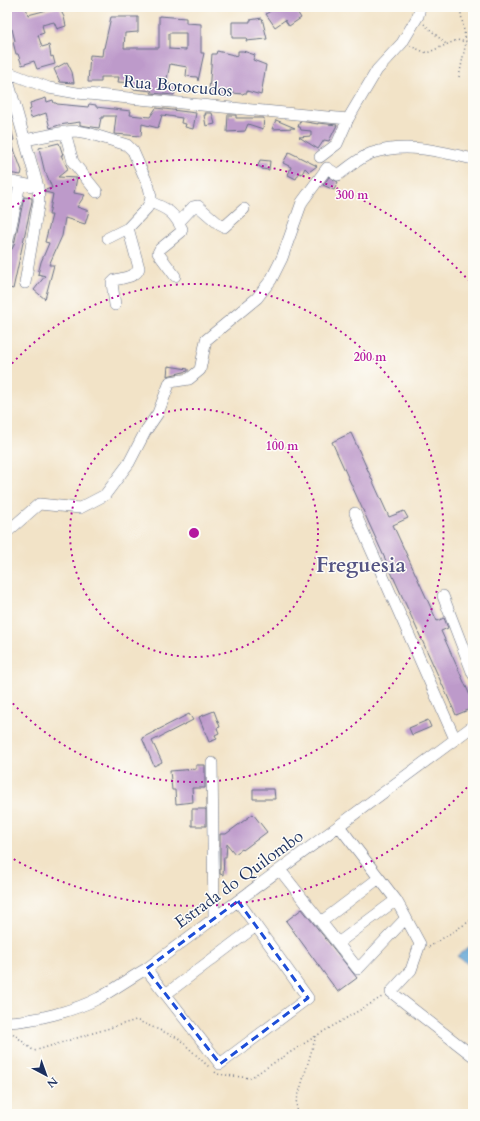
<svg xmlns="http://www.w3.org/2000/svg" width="480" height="1121" viewBox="0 0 480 1121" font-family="Cardo,serif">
  <rect width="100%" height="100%" fill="#fdfcf7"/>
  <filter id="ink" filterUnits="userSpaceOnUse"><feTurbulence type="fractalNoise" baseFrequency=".025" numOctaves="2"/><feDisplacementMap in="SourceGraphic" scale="8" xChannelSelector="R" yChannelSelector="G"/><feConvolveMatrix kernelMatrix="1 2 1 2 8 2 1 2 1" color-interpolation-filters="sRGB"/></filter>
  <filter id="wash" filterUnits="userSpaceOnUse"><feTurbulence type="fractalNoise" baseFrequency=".012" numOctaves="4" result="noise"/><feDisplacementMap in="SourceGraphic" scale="16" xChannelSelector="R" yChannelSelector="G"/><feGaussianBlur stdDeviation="0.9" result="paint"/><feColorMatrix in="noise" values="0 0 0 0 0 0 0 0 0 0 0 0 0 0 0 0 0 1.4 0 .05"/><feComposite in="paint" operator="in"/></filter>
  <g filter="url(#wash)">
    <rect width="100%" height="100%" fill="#f2e3c7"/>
    <path fill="#60a5d5" stroke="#3e6a9a" d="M473,944V968L457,956Z"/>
    <g id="blocks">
      <path fill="#bd9aca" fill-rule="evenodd" d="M7,7H26L28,15L59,7L64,17L66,26L57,29L54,22L42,25L44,33L38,35L42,47L49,45L51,57L53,56L55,64L37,69L34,61L22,65L18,54H16L13,42L15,41L12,29L7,30Z
        M276,7H294L301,18L289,26L285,20L275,27L266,14Z
        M159,16L186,18V23L201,24V53H204L198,81L197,77L186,76L187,67L170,64L166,84L176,85L174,95L151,93L152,91L133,89L134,83L118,82L119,77H101V82H88L90,55L102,56L103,48H104L111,17H138V32L125,33L124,48H159ZM169,33H186V50L169,49Z
        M262,18L267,39L246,41L247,38H232V22H250V20Z
        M217,51L238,56V51H243L255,55L253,60L266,65L261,95L247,91V93H244L243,94L232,93V96L219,95V91H209L212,54H216Z
        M67,62L72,72L74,83L60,82L54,69Z
        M46,98L47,102L53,100L54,103H56L57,104L88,107L89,104L96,105V107L131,111L130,115L150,117L156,108L196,113L193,129L185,127L186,124L181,123L182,118L162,115L158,128L142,124L141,136L114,134L116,116H103V118H101L99,128L80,125V122L59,125L50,128L46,113L31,118L29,110L31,109L30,103Z
        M205,113H212L215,124L206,126L204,115H206Z
        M228,115H236V118H264L263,129L248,124L245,131L227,132Z
        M276,120L295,128L272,129Z
        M300,121L318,124V123L337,125L329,141L324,140L318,149L299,137L311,136V131L301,130L300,127H298Z
        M7,122H9L14,140L11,141L22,171L21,175L7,173Z
        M59,143L63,155H61L68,169L58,177L77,178L74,193L85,195L77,207L89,211L85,224L65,218L62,236L49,265H54L45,299L34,290L45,276L38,274L41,262L49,243L45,242L52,215H49L53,194L45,192V190L52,188L46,173H45L39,148Z
        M289,152L317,166L309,172L305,168L302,174L299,173L296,179L288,175L291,167L283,163Z
        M260,160L270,161L269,170L262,169V168L258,166Z
        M329,177L338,182L334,190L323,185Z
        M24,197L32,198V201L13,289L7,287V255L8,251L12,249L14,245Z
        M168,366L188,369V371L167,376Z
        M351,433L389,517L404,511L408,518L393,525L437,621L444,618L448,628L441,631L473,702V708L456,715L332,442Z
        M214,711L220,727L217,728L219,733L215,735L217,739L209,742L199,717Z
        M189,714L193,720L152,741L162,762L154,766L142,738Z
        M428,720L431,727L412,735L409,728Z
        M196,765H205V788H192L193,802L176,804L175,790H172L170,771L196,769Z
        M253,789H274L275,799H253Z
        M192,809H206V826H192Z
        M253,814L267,832L243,850L242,849L235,854L227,844L226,857H224L223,875L220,874V834H226Z
        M302,909L357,978L338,992L286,921Z"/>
    </g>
  </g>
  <g filter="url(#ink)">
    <use href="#blocks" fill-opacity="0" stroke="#666e83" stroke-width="1"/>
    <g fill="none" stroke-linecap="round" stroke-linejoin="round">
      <g stroke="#666e83" stroke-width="12">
        <path id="minor" d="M7,72L49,88L77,93L348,119
          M7,77L38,187L39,201L25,283
          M65,132L73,162L97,192
          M25,140L65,132L76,131L88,133L127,145L133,151L149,187L151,197L150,202L147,208L128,228L108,238
          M320,157L337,144L348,119L377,70L402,43L418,16L420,7
          M7,181L38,187
          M150,202C166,208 174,212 182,229L181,232L160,249L158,253L175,276
          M179,222L193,207L198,206L220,225L224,227L244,209
          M7,244L20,184
          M115,305L112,283L115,280C122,278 137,277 139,268L128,228
          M355,513L455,739
          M7,532L39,504L80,508L105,495L129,463L145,432L158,413L170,382L189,379L200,370L206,340L257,298L271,280L282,258L302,202L327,168L338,175C348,168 362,156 372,153C406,142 440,151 473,159
          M443,596L473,674
          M212,763L214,918
          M280,870L358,969L406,918L396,900L339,826
          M406,918L420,944L411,970L391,992L473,1056
          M321,922L379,878
          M338,943L396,900
          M146,969L220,1064L308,998L238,901
          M166,994L256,926
          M7,1022C35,1021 74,1011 99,998C115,989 130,978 146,969L473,726"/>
      </g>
      <path stroke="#666e83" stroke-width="1.5" stroke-dasharray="1 3" stroke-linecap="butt" d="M470,7L473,10
        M424,24L446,44
        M410,46L427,53L457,40L466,42
        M459,77L466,42L461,14L463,7
        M429,947L473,919
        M10,1031L34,1051L136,1020L178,1038L209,1067
        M215,1072L217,1074L250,1078L316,1036
        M298,1114L296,1103L316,1036L382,997"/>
      <use href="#minor" stroke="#fff" stroke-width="11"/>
    </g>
  </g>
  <path fill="none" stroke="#1d4ed8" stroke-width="3" stroke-dasharray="8 5" stroke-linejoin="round" d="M238,901L308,998L220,1064L146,969Z"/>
  <g fill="none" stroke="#b5179e" stroke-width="2" stroke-dasharray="2 4">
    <circle cx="194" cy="533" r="124"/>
    <path d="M8 368A249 249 0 1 1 8 698"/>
    <path d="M471 783A373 373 0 0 1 8 856M7 210A373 373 0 0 1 471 283"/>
  </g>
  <g text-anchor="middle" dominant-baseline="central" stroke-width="3" stroke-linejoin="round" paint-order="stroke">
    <g font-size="17" fill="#1b2f5e" stroke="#fdfcf7">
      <text transform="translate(178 86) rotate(5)">Rua Botocudos</text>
      <text transform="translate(239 879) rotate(-36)">Estrada do Quilombo</text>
    </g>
    <g font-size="21" font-weight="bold" fill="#545484" stroke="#fdfcf7">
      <text x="361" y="565">Freguesia</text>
    </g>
  </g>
  <circle cx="194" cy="533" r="6" fill="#b5179e" stroke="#fdfcf7" stroke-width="2"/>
  <g font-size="12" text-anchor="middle" font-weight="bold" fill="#b5179e" stroke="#fdfcf7" stroke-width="3" stroke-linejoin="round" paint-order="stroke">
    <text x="352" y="199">300 m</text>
    <text x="370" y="361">200 m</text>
    <text x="282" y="450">100 m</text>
  </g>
  <rect width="480" height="1121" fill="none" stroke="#fdfcf7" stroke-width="24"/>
  <g transform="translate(46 1075) rotate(139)" stroke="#fdfcf7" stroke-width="3" paint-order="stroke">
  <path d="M0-3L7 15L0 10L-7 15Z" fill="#1b2f5e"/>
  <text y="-6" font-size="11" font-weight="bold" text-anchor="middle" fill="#1b2f5e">N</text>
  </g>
</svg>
